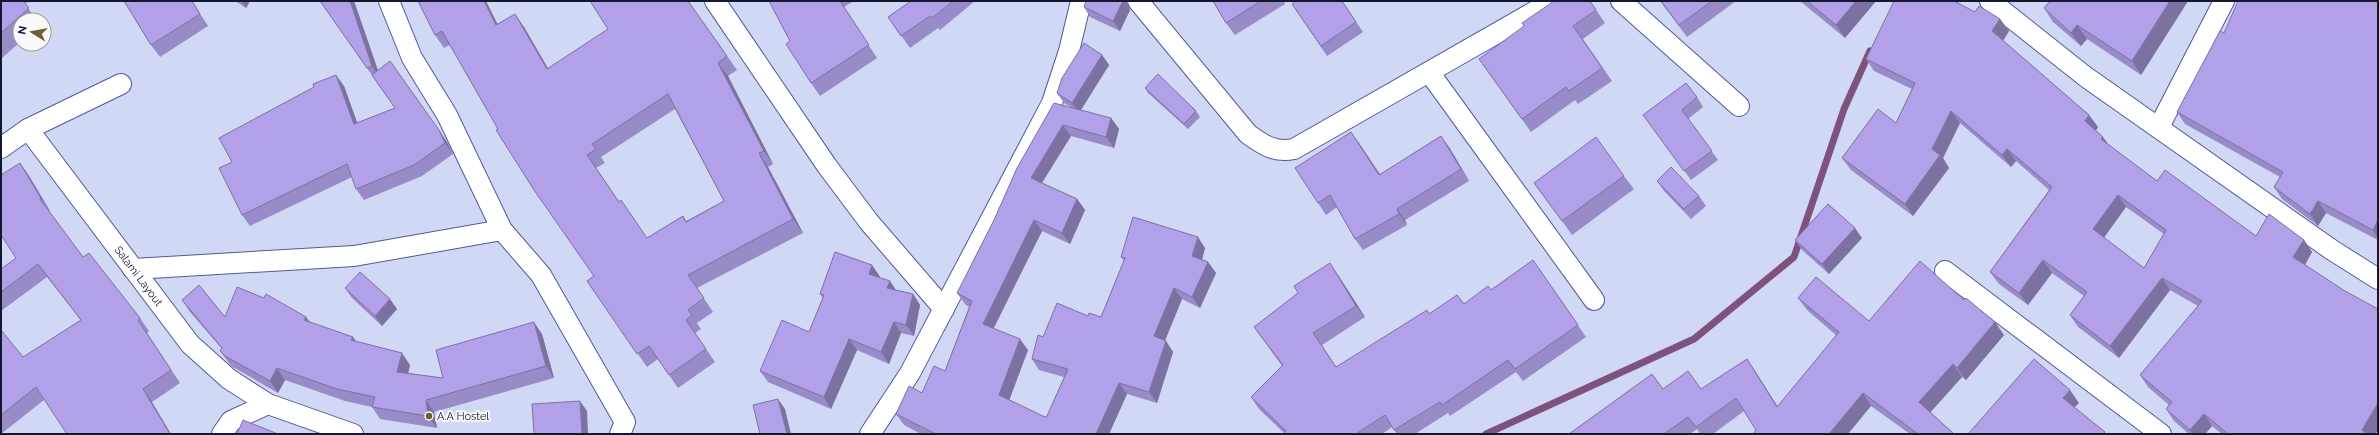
<svg xmlns="http://www.w3.org/2000/svg" width="2379" height="435" viewBox="0 0 2379 435" font-family="Raleway,sans-serif">
  <rect width="100%" height="100%" fill="#d1d8f5"/>
  <g fill="none" stroke-linecap="round" stroke-linejoin="round">
    <path stroke="#7d537c" stroke-width="7" d="M1486,434L1694,339L1794,257L1844,109L1870,51"/>
    <g stroke="#505a99" stroke-width="22">
      <g id="street">
        <path d="M389,1L412,58L447,115L502,230L541,275L625,422L620,434"/>
        <path d="M715,1L827,166L869,222L944,309"/>
        <path d="M1138,1L1248,134C1263,145 1275,153 1294,149L1553,1"/>
        <path d="M1621,1L1739,106"/>
        <path d="M1990,1L2086,77L2332,250L2378,279"/>
        <path d="M1429,72L1594,300"/>
        <path d="M2159,127L2224,1"/>
        <path id="s1" d="M28,129L190,344L229,379L268,404L353,434"/>
        <path d="M1,148L28,129L121,84"/>
        <path d="M133,269L354,256L502,230"/>
        <path d="M1945,271L2161,434"/>
        <path d="M222,434L231,421L268,404"/>
        <path d="M870,434L910,373L1052,103L1069,51L1081,1"/>
      </g>
    </g>
    <use href="#street" stroke="#fff" stroke-width="20"/>
  </g>
  <path fill="#998ac8" fill-rule="evenodd" d="M1,1H39L24,3L37,20H20V42L1,59Z
    M124,1H192L208,26L160,57L151,45Z
    M235,1H250L246,8Z
    M320,1H354L378,70L447,142L453,154L422,176L364,200L356,189L352,177L250,226L242,215L232,162L344,86L357,123L395,108Z
    M418,1L498,24L524,27L548,68L688,1L737,70L728,76L773,164L768,167L803,233L697,288L713,312L697,323L701,329L695,333L715,362L678,388L658,359L647,367L587,281L594,276L498,129L450,45L444,48L435,35ZM675,109L724,201L686,221L683,216L647,238L619,202L596,168L605,163L601,157Z
    M769,1H854L844,7L877,58L820,96L811,83L790,41Z
    M911,1H975L940,30L938,28L910,48L888,17Z
    M1086,1H1126L1130,10L1120,31L1090,17L1084,7Z
    M1213,1H1284L1285,4L1235,35L1226,23Z
    M1342,1L1363,32L1327,56L1292,4Z
    M1590,1L1605,23L1583,39L1612,81L1578,104L1575,100L1531,132L1479,59Z
    M1660,1H1736L1687,37Z
    M1800,1H1876L1845,38Z
    M2049,1H2188L2141,75L2087,39L2081,46L2053,22L2044,8L2050,2Z
    M2378,1V240L2326,213L2318,226L2282,199L2274,187L2280,177L2185,124L2177,112Z
    M1975,12L2000,19L2009,31L2003,41L2089,115L2098,127L2096,131L2108,145L2157,181L2256,236L2304,240L2312,252L2305,265L2375,434H2222L2212,426L2205,434H2189L2174,421L2166,409L2169,405L2148,387L2140,375L2198,306L2170,290L2119,358L2078,327L2070,315L2084,296L2052,273L2028,305L1999,284L1990,272L2049,190L2016,161L2011,167L1960,123L1943,158L1949,168L1913,216L1851,170L1842,158L1896,123L1912,89L1874,71L1866,59ZM2126,207L2164,234L2144,268L2104,238Z
    M1102,55L1109,65L1081,110L1111,118L1119,129L1114,148L1071,136L1042,183L1077,199L1085,210L1070,244L1042,231L994,328L1028,350L1009,400L1045,417L1047,416L1064,377L1039,370L1032,359L1043,337L1088,316L1101,317L1124,261L1121,257L1205,248L1202,259L1208,262L1216,273L1200,308L1182,299L1165,340L1173,352L1157,403L1127,394L1109,434H921L904,425L896,414L922,393L945,371L969,307L965,304L957,293L1071,107L1064,103L1057,93Z
    M1145,88L1196,111L1200,117L1188,129L1148,93Z
    M1697,97L1703,107L1688,119L1718,160L1691,180L1650,124Z
    M1359,143L1380,174L1449,147L1469,181L1405,220L1407,225L1363,250L1355,239L1337,207L1326,215L1318,203Z
    M20,163L29,176L50,211H49L83,257L140,318L149,331L147,333L180,383L152,402L44,400L1,434V330L23,357L81,320L47,277L1,311V269L16,258Z
    M1624,176L1634,189L1572,235L1544,196Z
    M1657,181L1699,196L1706,206L1691,219L1664,191Z
    M1862,238L1829,274L1802,250L1795,240Z
    M1533,260L1586,337L1523,381L1516,372L1450,416L1448,413L1415,434H1397L1392,427L1382,434H1283L1284,433L1259,409L1251,397L1282,366L1254,327L1298,293L1338,275L1365,317L1322,345L1336,367L1430,314L1464,304L1491,290Z
    M872,265L880,277L879,278L896,290L913,294L920,305L914,336L901,333L889,364L857,350L831,409L768,382L760,371L809,332L823,298L820,294Z
    M345,288L397,309L382,326L352,298Z
    M1798,298L1869,321L2004,335L1966,380L1962,377L1930,412L1954,434H1910L1871,406L1756,430L1744,411L1713,434H1700L1697,429L1690,434H1569L1663,389H1701L1747,359L1755,371L1778,407L1836,335L1807,310Z
    M182,300L225,317H306L310,322L410,365L408,373L443,378L542,334L554,378L434,412L437,428L380,419L372,407L345,401L285,380L278,393L233,367L229,363L220,351L222,349L190,312Z"/>
  <path fill="#7d71a2" d="M241,1H250L246,8Z
    M350,1H354L381,80L372,66Z
    M484,1H486L505,39L496,25Z
    M1123,1H1126L1130,10L1120,31L1113,21Z
    M1856,1H1876L1845,38L1836,25Z
    M2170,1H2188L2141,75L2132,61Z
    M515,14L524,27L556,83L547,69Z
    M2000,19L2009,31L2001,44L1992,31Z
    M2077,25L2087,39L2081,46L2071,33Z
    M1102,55L1109,65L1079,113L1072,103Z
    M718,63L728,76L773,164L764,151Z
    M336,75L344,86L362,136L354,124Z
    M1951,111L1960,123L1943,158L1949,168L1913,216L1905,204Z
    M2089,115L2098,127L2093,134L2085,121Z
    M1111,118L1119,129L1114,148L1106,137Z
    M1063,125L1071,136L1038,189L1031,178Z
    M439,130L447,142L453,154L445,143Z
    M1351,132L1359,143L1387,186L1379,175Z
    M1441,136L1449,147L1469,181L1461,169Z
    M2103,137L2112,149L2101,139Z
    M2007,149L2016,161L2011,167L2002,155Z
    M759,153L768,167L803,233L793,219Z
    M20,163L29,176L50,211L41,198Z
    M2118,195L2126,207L2101,241L2093,229Z
    M1077,199L1085,210L1070,244L1062,233Z
    M2318,201L2326,213L2318,226L2310,214Z
    M1397,209L1405,220L1407,225L1399,214Z
    M1034,220L1042,231L990,335L983,324Z
    M2378,220V238L2373,230Z
    M1855,228L1862,238L1829,274L1822,264Z
    M1198,237L1205,248L1200,267L1192,256Z
    M2304,240L2312,252L2302,270L2293,257Z
    M2043,260L2052,273L2028,305L2019,293Z
    M1208,262L1216,273L1200,308L1192,297Z
    M1330,263L1338,275L1365,317L1356,306Z
    M872,265L880,277L877,285L869,274Z
    M2162,278L2170,290L2119,358L2110,346Z
    M890,281L898,293L887,288Z
    M1174,288L1182,299L1162,348L1154,336Z
    M913,294L920,305L914,336L906,325Z
    M390,299L397,309L382,326L375,316Z
    M306,317L314,329L304,320Z
    M534,322L542,334L554,378L546,366Z
    M894,322L901,333L889,364L881,352Z
    M1995,322L2004,335L1966,380L1957,368Z
    M353,337L362,349L351,340Z
    M849,339L857,350L831,409L824,397Z
    M1020,339L1028,350L1007,406L999,395Z
    M1166,341L1173,352L1157,403L1149,392Z
    M402,353L410,365L406,383L397,372Z
    M1747,359L1755,371L1786,420L1777,407Z
    M1953,364L1962,377L1928,415L1919,402Z
    M277,368L285,380L278,393L270,381Z
    M1119,383L1127,394L1109,434H1096Z
    M143,389L152,402L171,434H170Z
    M2070,390L2079,403L2072,410L2063,398Z
    M1863,393L1871,406L1848,434H1829Z
    M778,399L785,409L791,434H787Z
    M426,400L434,412L437,428L428,416Z
    M580,401L587,411L588,434H582Z
    M2378,403V430L2375,434H2365L2362,430Z
    M2204,414L2212,426L2205,434H2193L2190,430Z"/>
  <path fill="#b2a1e8" stroke="#7d71a2" fill-rule="evenodd" d="M1,1H23L29,8L1,33Z
    M124,1H192L200,14L151,45Z
    M320,1H350L372,66L367,68Z
    M418,1H484L496,25L515,14L547,69L608,29L590,1H688L727,56L718,63L764,151L759,153L793,219L688,275L704,298L688,310L692,315L686,320L706,349L669,375L649,346L637,354L587,281L594,276L534,190L496,130L498,129L442,31L435,35ZM668,94L724,201L686,222L683,216L647,238L621,200L619,202L587,155L596,149L592,144Z
    M769,1H840L869,45L811,83L786,44L790,41Z
    M911,1H953L932,18L930,16L901,36L888,17Z
    M1086,1H1123L1113,21L1084,7Z
    M1213,1H1261L1226,23Z
    M1296,1H1342L1356,22L1321,46L1292,4Z
    M1554,1H1590L1596,10L1573,26L1602,68L1569,91L1566,87L1522,119L1479,59L1524,26L1522,23Z
    M1661,1H1712L1679,25Z
    M1807,1H1856L1836,25Z
    M1894,1H1954L1975,12L1979,6L2000,19L1992,31L2089,115L2085,121L2103,137L2101,139L2157,181L2165,170L2256,236L2269,214L2304,240L2293,257L2345,291L2378,309V403L2362,430L2367,434H2228L2204,414L2190,430L2166,409L2172,402L2140,375L2202,301L2162,278L2110,346L2070,315L2087,292L2043,260L2019,293L1990,272L2052,187L2007,149L2002,155L1951,111L1932,149L1940,155L1905,204L1842,158L1878,109L1896,123L1915,83L1866,59ZM2118,195L2166,230L2144,268L2093,229Z
    M2050,1H2170L2132,61L2077,25L2071,33L2044,8Z
    M2238,1H2378V220L2373,230L2318,201L2310,214L2274,187L2283,172L2177,112L2220,31L2224,33Z
    M1084,43L1102,55L1072,103L1057,93L1062,78Z
    M390,61L439,130L445,143L414,165L356,189L347,164L242,215L219,168L232,162L219,138L314,87L313,84L336,75L354,124L395,108L372,75Z
    M1158,74L1196,111L1184,124L1145,88Z
    M1686,83L1697,97L1682,110L1712,151L1684,171L1643,115Z
    M1054,103L1111,118L1106,137L1063,125L1031,178L1077,199L1062,233L1034,220L983,324L1020,339L999,395L1045,417L1047,416L1068,369L1032,359L1038,335L1043,337L1057,303L1088,316L1089,313L1101,317L1125,258L1121,257L1133,217L1198,237L1192,256L1208,262L1192,297L1174,288L1154,336L1166,341L1149,392L1119,383L1096,434H941L940,433L939,434H936L896,414L909,386L922,393L934,366L945,371L972,301L957,293L994,220L1017,168Z
    M1351,132L1379,175L1441,136L1461,169L1397,209L1399,214L1355,239L1330,195L1318,203L1295,168Z
    M1596,137L1624,176L1562,221L1534,183Z
    M20,163L41,198L40,199L83,257L89,253L140,318L138,320L171,370L143,389L170,434H67L36,387L1,415V330L23,357L81,320L38,264L1,292V269L16,258L1,235V175Z
    M1671,167L1699,196L1684,209L1657,181Z
    M1828,204L1855,228L1822,264L1795,240Z
    M835,252L872,265L869,274L890,281L887,288L913,294L906,325L894,322L881,352L849,339L824,397L760,371L782,320L809,332L824,295L820,294Z
    M1533,260L1578,325L1515,369L1508,360L1442,405L1440,402L1394,430L1385,415L1356,434H1283L1286,431L1251,397L1283,365L1254,327L1298,293L1294,286L1330,263L1356,306L1313,333L1336,367L1427,310L1429,314L1457,295L1464,304L1488,286L1491,290Z
    M1920,261L1964,300L1966,298L1995,322L1957,368L1953,364L1919,402L1954,434H1918L1863,393L1829,434H1753L1756,430L1736,398L1696,427L1688,417L1664,434H1569L1652,374L1663,389L1688,371L1701,389L1747,359L1777,407L1839,332L1798,298L1816,277L1869,321Z
    M360,272L390,299L375,316L345,288Z
    M199,285L225,317L237,287L264,298L266,294L306,317L304,320L353,337L351,340L402,353L397,372L443,378L436,350L534,322L546,366L426,400L428,416L372,407L375,397L337,389L277,368L270,381L225,356L220,351L222,348L182,300Z
    M2034,359L2070,390L2063,398L2105,432L2103,434H1968Z
    M778,399L787,434H760L753,405Z
    M580,401L582,434H534L532,404Z
    M243,420L278,434H237Z"/>
  <circle fill="#6e612e" stroke="#fafafa" stroke-width="1.5" cx="429" cy="416" r="4"/>
  <g text-anchor="middle" dominant-baseline="central" stroke-width="4" stroke-linejoin="round" paint-order="stroke">
    <g font-size="11" fill="#131730" stroke="#fafafa">
      <text stroke="none"><textPath href="#s1" startOffset="184">Salami Layout</textPath></text>
    </g>
    <g font-size="11" fill="#131730" stroke="#fafafa" text-anchor="start">
      <text x="437" y="416">A.A Hostel</text>
    </g>
  </g>
  <rect width="2379" height="435" fill="none" stroke="#131730" stroke-width="4"/>
  <g transform="translate(32 32) rotate(281)"><circle r="19" fill="#fafafa" stroke="#9e9fa9"/>
  <path d="M0-3L7 15L0 10L-7 15Z" fill="#6e612e"/>
  <text y="-6" font-size="11" font-weight="bold" text-anchor="middle" fill="#131730">N</text>
  </g>
</svg>
